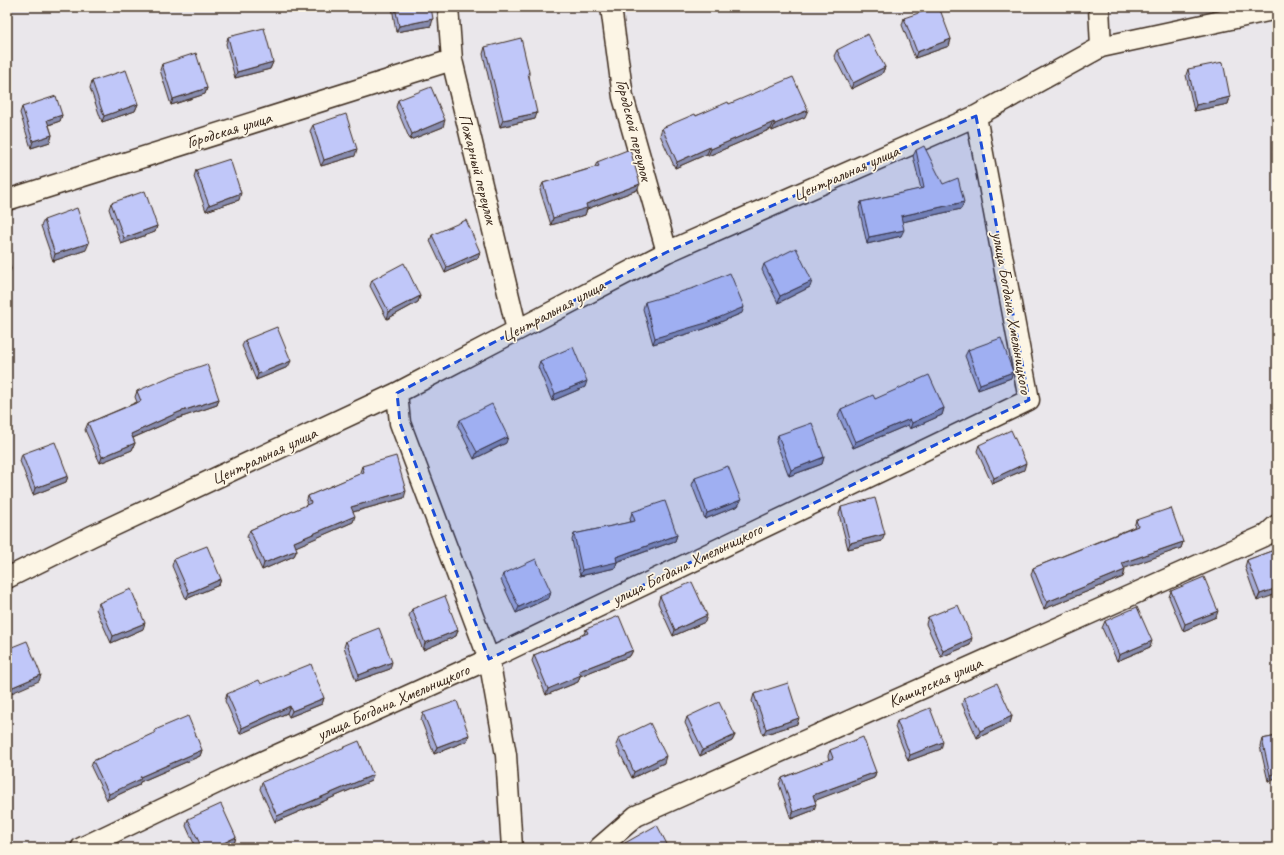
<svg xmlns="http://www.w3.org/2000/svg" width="1284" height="855" viewBox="0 0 1284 855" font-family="Caveat,sans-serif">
  <rect width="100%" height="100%" fill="#eae7eb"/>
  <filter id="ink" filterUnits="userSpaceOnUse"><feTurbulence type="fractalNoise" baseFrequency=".025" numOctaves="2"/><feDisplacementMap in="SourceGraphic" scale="8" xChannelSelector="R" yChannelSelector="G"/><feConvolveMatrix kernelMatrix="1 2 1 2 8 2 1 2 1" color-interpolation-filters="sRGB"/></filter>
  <g filter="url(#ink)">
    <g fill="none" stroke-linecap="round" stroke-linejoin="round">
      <g stroke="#3b2a1e" stroke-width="23">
        <path id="street" d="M448,7L452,60L517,330
          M611,7L623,97L667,252
          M1099,7L1101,47
          M7,200L452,60
          M397,393L400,423L489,659L506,755L512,848
          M7,578L92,536L397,393L667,252L976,116L1101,47L1277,9
          M81,848L246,769L489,659L1029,400L976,116
          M599,848L636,816L1266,535L1277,525"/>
      </g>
      <use href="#street" stroke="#fcf5e5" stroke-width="20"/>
    </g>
    <path fill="#a5abd6" stroke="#3b2a1e" d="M392,7H431V26L396,32Z
      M904,18L951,39L949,46L915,58L902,25Z
      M228,37L273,62L270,69L235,78L226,44Z
      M485,47L529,72V75L535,119L500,127L483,54Z
      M837,50L885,67L882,74L851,89L834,56Z
      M162,64L207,88L205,94L171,105L160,70Z
      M1188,69L1230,97L1228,104L1194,111L1186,75Z
      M92,81L138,104L135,111L102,122L90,88Z
      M398,100L443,127L410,140L396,107Z
      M729,104L805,117L772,131L771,129L708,156L707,154L675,168L660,135L662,128Z
      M22,107L62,115L60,121L49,125L52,135L50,142L31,148L20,113Z
      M313,125L355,156L321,166L310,131Z
      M916,150L961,209L902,222L901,236L867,244L859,208L861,202L921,189L913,156Z
      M597,162L637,190L587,209L585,215L551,225L540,190L543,183L595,167Z
      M196,170L239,200L206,211L194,177Z
      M111,203L157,226L155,232L121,244L109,209Z
      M44,220L86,250L53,261L41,226Z
      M432,235L480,252L478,258L445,273L430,241Z
      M764,264L810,287L778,303L762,270Z
      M372,280L420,296L418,302L387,319L370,286Z
      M645,302L742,313L704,329L653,344L643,309Z
      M245,340L288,367L256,380L242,346Z
      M968,350L1011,378L978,390L965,356Z
      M540,361L585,387L552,401L538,367Z
      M137,391L219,399L217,405L176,419L133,438L135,443L132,450L100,463L85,430L88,423L137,402L135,397Z
      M875,399L944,408L942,415L910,429L908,425L853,448L838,415L841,409Z
      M460,420L506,443L474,459L458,426Z
      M778,435L824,457L822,464L789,476L776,442Z
      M979,445L1024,470L992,484L977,451Z
      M22,454L68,476L66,482L33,495L20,461Z
      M362,466L404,498L353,512V522L295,547L297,550L294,556L262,570L247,537L250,530L307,505L306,503L308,496L360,474V472Z
      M695,478L741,500L738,506L705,519L692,485Z
      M841,507L882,541L848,549L839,514Z
      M632,512L677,535L675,541L617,562L615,568L580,576L572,540L574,534L631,522L630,519Z
      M1136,520L1183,542L1181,548L1124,568L1125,570L1123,577L1044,609L1031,575L1033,568L1134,527Z
      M1277,549L1257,601L1245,567L1247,560Z
      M174,559L221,579L219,585L186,599L172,566Z
      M503,574L551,592L549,598L516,613L501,580Z
      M1171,591L1216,617L1183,631L1169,597Z
      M660,596L705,622L673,636L658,603Z
      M99,603L143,629L111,643L96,609Z
      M412,609L458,630L456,636L423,650L409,616Z
      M928,617L970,645L941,657L926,624Z
      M1105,621L1150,647L1117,661L1102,628Z
      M586,629L633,650L630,656L580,676L578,682L546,695L532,661L534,655L584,634Z
      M346,641L390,669L356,681L344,647Z
      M227,694L324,698L322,704L289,717L287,713L240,734L225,701Z
      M754,694L797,724L763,735L752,701Z
      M964,698L1012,716L1010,723L977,738L962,704Z
      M423,713L467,741L434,754L421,720Z
      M687,717L735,735L732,741L700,756L685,723Z
      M897,721L941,749L908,761L895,727Z
      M155,730L202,750L200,756L140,782L139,785L107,800L91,767L93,761L155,733Z
      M1277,736V779L1268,781L1260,746L1262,739Z
      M619,738L664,763L632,778L616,745Z
      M830,750L876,772L874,778L815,800L814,810L791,819L779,784L782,778L829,760L828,756Z
      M373,775L371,781L275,822L260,789L262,782Z
      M188,819L236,837L234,844L225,848H196L186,826Z
      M625,843L669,848H624Z"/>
    <path fill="#868bae" stroke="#3b2a1e" d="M433,19L431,26L396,32L399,26Z
      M951,39L949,46L915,58L917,52Z
      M273,62L270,69L235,78L237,72Z
      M885,67L882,74L851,89L853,83Z
      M207,88L205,94L171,105L173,99Z
      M1230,97L1228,104L1194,111L1196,105Z
      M138,104L135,111L102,122L104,116Z
      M808,110L805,117L772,131L775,124Z
      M537,113L535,119L500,127L503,120Z
      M62,115L60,121L45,126L47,120Z
      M445,120L443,127L410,140L412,134Z
      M774,122L771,129L708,156L711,149Z
      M52,135L50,142L31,148L33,141Z
      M710,147L707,154L675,168L677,162Z
      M357,149L355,156L321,166L324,160Z
      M640,184L637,190L587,209L585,215L551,225L553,218L586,204Z
      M241,193L239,200L206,211L209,205Z
      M964,202L961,209L898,223L901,216Z
      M157,226L155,232L121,244L124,238Z
      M904,230L901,236L867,244L869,237Z
      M89,243L86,250L53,261L55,254Z
      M480,252L478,258L445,273L447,267Z
      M11,269L8,275L7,276V270Z
      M812,281L810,287L778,303L780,296Z
      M420,296L418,302L387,319L389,312Z
      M744,307L742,313L704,329L653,344L655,338Z
      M291,361L288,367L256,380L258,374Z
      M1013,372L1011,378L978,390L980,384Z
      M587,381L585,387L552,401L555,394Z
      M219,399L217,405L176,419L128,440L131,434L179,412Z
      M944,408L942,415L910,429L912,423Z
      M910,419L908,425L853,448L855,442Z
      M508,437L506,443L474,459L477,452Z
      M135,443L132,450L100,463L102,457Z
      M824,457L822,464L789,476L791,470Z
      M1026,463L1024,470L992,484L994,478Z
      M68,476L66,482L33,495L35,488Z
      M406,491L404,498L349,513L351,507Z
      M741,500L738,506L705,519L707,513Z
      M355,516L353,522L291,549L294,542Z
      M885,534L882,541L848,549L850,543Z
      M677,535L675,541L616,562H617L615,568L580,576L582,570L616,557Z
      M1183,542L1181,548L1120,570L1122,563Z
      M297,550L294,556L262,570L264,563Z
      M1125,570L1123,577L1044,609L1047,602Z
      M221,579L219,585L186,599L189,593Z
      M1277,588V594L1257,601L1260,594Z
      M551,592L549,598L516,613L519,607Z
      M1218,611L1216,617L1183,631L1185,624Z
      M707,615L705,622L673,636L675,630Z
      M145,623L143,629L111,643L113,636Z
      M458,630L456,636L423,650L425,643Z
      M972,638L970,645L941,657L943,651Z
      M1152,641L1150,647L1117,661L1119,655Z
      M633,650L630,656L580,676L578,682L546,695L548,689L579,671Z
      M392,662L390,669L356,681L359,675Z
      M41,675L39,681L7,695L8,689Z
      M324,698L322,704L289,717L292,711Z
      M290,706L287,713L240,734L242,728Z
      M1012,716L1010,723L977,738L980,731Z
      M799,718L797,724L763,735L766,729Z
      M469,735L467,741L434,754L437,747Z
      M735,735L732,741L700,756L703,750Z
      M943,742L941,749L908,761L910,755Z
      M202,750L200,756L140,782L139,785L107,800L109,794L140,777Z
      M666,756L664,763L632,778L634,772Z
      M876,772L874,778L811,802L813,795Z
      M1277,773V779L1268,781L1270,775Z
      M373,775L371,781L275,822L277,816Z
      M816,804L814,810L791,819L793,812Z
      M236,837L234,844L225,848H213Z"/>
    <path fill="#c0c7f9" stroke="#3b2a1e" d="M395,7H431L433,19L399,26Z
      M936,7H939L951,39L917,52L904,18Z
      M264,28L273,62L237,72L228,37Z
      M868,34L885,67L853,83L837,50Z
      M521,38L529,72L528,73L537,113L503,120L485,47Z
      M196,53L207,88L173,99L162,64Z
      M1223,62L1230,97L1196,105L1188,69Z
      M126,70L138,104L104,116L92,81Z
      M793,77L808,110L775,124L774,122L711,149L710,147L677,162L662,128L695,114L696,116L728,102L729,104Z
      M431,87L445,120L412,134L398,100Z
      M56,96L62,115L47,120L52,135L33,141L22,107Z
      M346,114L357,149L324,160L313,125Z
      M924,146L943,184L958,178L964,202L901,216L904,230L869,237L861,202L924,188L916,150Z
      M630,149L640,184L586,204L587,208L553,218L543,183L599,166L597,162Z
      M230,159L241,193L209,205L196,170Z
      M145,191L157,226L124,238L111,203Z
      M77,208L89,243L55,254L44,220Z
      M466,220L480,252L447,267L432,235Z
      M796,248L812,281L780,296L764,264Z
      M7,256L11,269L7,270Z
      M404,263L420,296L389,312L372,280Z
      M730,273L744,307L706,323L655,338L645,302L694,288Z
      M277,327L291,361L258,374L245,340Z
      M1001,338L1013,372L980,384L968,350Z
      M573,347L587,381L555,394L540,361Z
      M207,364L219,399L179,412L131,434L135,443L102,457L88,423L141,401L137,391L169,377Z
      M929,375L944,408L912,423L910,419L855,442L841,409L873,395L875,399Z
      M492,404L508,437L477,452L460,420Z
      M812,423L824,457L791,470L778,435Z
      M1011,430L1026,463L994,478L979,445Z
      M55,442L68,476L35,488L22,454Z
      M396,456L406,491L351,507L355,516L294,542L297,550L264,563L250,530L311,503L308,496L364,472L362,466Z
      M728,466L741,500L707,513L695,478Z
      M875,498L885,534L850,543L841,507Z
      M665,501L677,535L616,557L617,562L582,570L574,534L635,521L632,512Z
      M1171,508L1183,542L1122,563L1125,570L1047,602L1033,568L1138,526L1136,520Z
      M207,546L221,579L189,593L174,559Z
      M1277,549V588L1260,594L1247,560Z
      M536,559L551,592L519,607L503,574Z
      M1204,577L1218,611L1185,624L1171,591Z
      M692,582L707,615L675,630L660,596Z
      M131,589L145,623L113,636L99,603Z
      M445,596L458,630L425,643L412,609Z
      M958,605L972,638L943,651L928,617Z
      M1137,607L1152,641L1119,655L1105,621Z
      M619,616L633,650L579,671L581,675L548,689L534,655L588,633L586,629Z
      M379,628L392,662L359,675L346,641Z
      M27,641L41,675L8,689L7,685V649Z
      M311,664L324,698L292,711L290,706L242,728L227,694L259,680L261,684Z
      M788,683L799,718L766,729L754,694Z
      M997,683L1012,716L980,731L964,698Z
      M457,701L469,735L437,747L423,713Z
      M719,702L735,735L703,750L687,717Z
      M930,708L943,742L910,755L897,721Z
      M188,716L202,750L140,777L141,779L109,794L93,761L156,732L155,730Z
      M650,723L666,756L634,772L619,738Z
      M1277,736V773L1270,775L1262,739Z
      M863,737L876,772L813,795L816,804L793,812L782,778L833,758L830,750Z
      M359,741L373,775L277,816L262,782Z
      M221,804L236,837L213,848H202L188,819Z
      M657,825L669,848H628L625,843Z
      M483,841L484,848H450Z"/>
  </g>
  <path fill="#1d4ed8" fill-opacity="0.2" stroke="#1d4ed8" stroke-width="3" stroke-dasharray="8 5" stroke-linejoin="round" d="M976,116L1029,400L489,659L400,423L397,393L667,252Z"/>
  <g text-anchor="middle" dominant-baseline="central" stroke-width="3.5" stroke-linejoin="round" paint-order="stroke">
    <g font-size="17" fill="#3b2a1e" stroke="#fcf5e5">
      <text transform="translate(229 130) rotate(-17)">Городская улица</text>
      <text transform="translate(634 130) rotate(76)">Городской переулок</text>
      <text transform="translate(478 169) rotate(76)">Пожарный переулок</text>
      <text transform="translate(846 173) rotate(-24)">Центральная улица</text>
      <text transform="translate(553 311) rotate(-28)">Центральная улица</text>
      <text transform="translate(1012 313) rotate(80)">улица Богдана Хмельницкого</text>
      <text transform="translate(264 456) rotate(-25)">Центральная улица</text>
      <text transform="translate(687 564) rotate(-26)">улица Богдана Хмельницкого</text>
      <text transform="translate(935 682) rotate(-24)">Каширская улица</text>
      <text transform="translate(393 702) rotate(-24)">улица Богдана Хмельницкого</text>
    </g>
  </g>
  <rect width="1284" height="855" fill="none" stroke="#fcf5e5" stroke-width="24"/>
  <rect x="12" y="12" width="1260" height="831" fill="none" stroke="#3b2a1e" stroke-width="1.5" filter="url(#ink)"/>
</svg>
